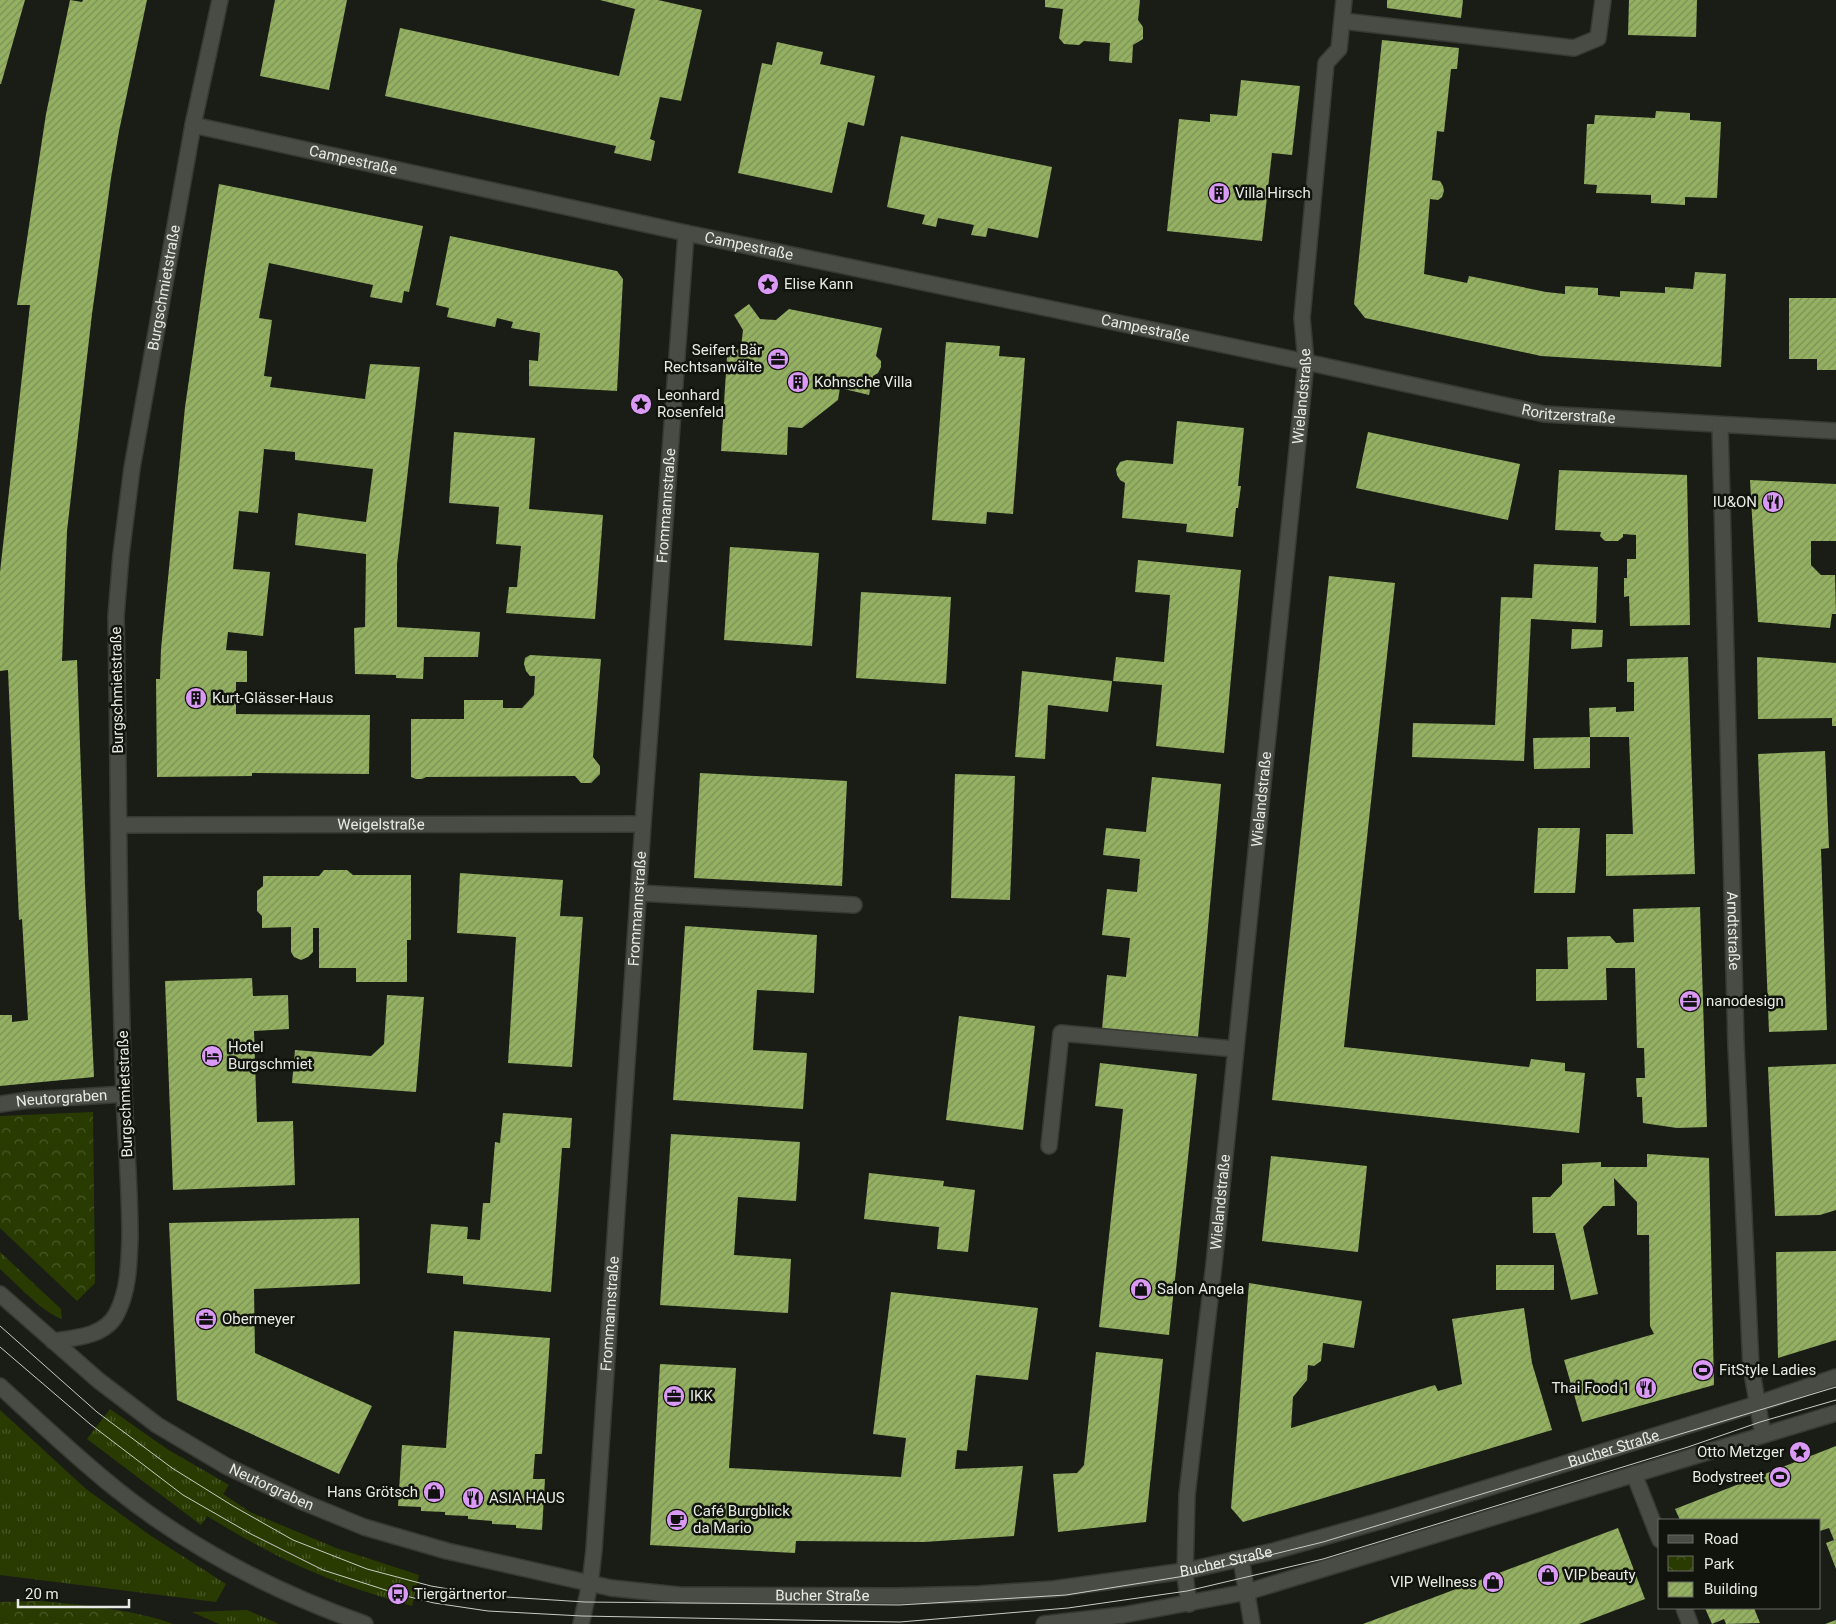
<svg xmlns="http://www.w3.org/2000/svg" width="1836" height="1624" viewBox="0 0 1836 1624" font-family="Roboto,sans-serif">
  <defs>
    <pattern id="grass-tufts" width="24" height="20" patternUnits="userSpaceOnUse" patternTransform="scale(1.25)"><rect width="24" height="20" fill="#2a3b02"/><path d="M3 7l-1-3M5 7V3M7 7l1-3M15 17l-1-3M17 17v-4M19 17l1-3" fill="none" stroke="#495827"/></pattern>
    <pattern id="park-crowns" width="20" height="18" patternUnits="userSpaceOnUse" patternTransform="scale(1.25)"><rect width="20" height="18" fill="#2a3b02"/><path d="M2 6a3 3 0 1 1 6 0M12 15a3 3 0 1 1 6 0" fill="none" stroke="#495827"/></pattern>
    <pattern id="building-hatch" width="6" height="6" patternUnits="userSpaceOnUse" patternTransform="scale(1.25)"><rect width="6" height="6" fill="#94b061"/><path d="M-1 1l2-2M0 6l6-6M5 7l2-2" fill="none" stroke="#7d9059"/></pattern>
  </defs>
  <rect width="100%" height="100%" fill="#1a1d16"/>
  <path fill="url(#grass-tufts)" d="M0,1252L61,1309L62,1319C43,1313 15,1282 0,1269Z
    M110,1409L167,1449L229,1485L223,1494L250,1512L336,1548L419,1575L412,1606C378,1596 345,1586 313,1572C276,1557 242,1537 207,1516L201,1525L87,1439Z
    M0,1410L86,1489L151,1536L226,1584L216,1602L0,1575Z
    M247,1610L279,1624H219L192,1612Z"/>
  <path fill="url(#park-crowns)" d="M93,1112L95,1283L77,1301L0,1228V1116Z
    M39,1601C81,1605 133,1609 173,1624H0V1602Z"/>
  <path fill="url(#building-hatch)" d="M0,0H25L1,84H0Z
    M70,0L82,2L83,0H147L119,131L111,178L92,314L67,531L62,661L77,660L85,885L94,1077L0,1086V1015H12V1022L28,1020L22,919L19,920L8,670L0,671V572L30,305H17L46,114Z
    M275,0H347L329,90L260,76Z
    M600,0H658L702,10L681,101L660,97L650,139L655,141L651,161L614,153L616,146L385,96L400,28L619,76L635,9Z
    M1045,0H1140L1138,20L1143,27V39L1133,45L1132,63L1109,61L1110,43L1084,41L1079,45L1064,44L1059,38L1063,9L1045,7Z
    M1387,0H1463L1461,18L1387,8Z
    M1629,0H1697L1696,37L1628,35Z
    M1382,40L1459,48L1457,69H1451L1444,132L1437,131L1432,180L1440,181L1443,186L1444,191L1442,197L1438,200L1430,199L1424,274L1467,283L1469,276L1546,292L1565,294V286L1598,288V295L1620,297V291L1665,293V287L1693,289L1695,272L1726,274L1721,367L1541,356L1365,318L1354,304Z
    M777,42L823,52L820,64L875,76L864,126L848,122L832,193L738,173L762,63L772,65Z
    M1241,80L1300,86L1292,155L1272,153L1262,241L1167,231L1179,119L1210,122V114L1237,116Z
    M1656,111L1690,113V120L1721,122L1717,198L1685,197V205L1651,203V195L1596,193L1597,185L1584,184L1587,124H1594L1595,115L1655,118Z
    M901,136L1052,167L1038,238L988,228L986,237L971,235L974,225L938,218L936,227L922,224L925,215L887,207Z
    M219,184L423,226L409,292L404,291L402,303L370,297L373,285L269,263L259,318L272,320L264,376L272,377L270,387L365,399L370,364L420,367L397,564V627L480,632L478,657H424L423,679L396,678V675L355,674L354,628L365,627L366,554L295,545L298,513L366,522L373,469L295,460V452L264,449L258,513L239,511L233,569L270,572L263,636L228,632L226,650L247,651V682H236V714L370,715L369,774L252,773V776L157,777L156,679H160L161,649L185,407L205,271Z
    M450,236L617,271L623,279L617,391L529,386V360L538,361L540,333L511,328L513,322L497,318L495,327L447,317L449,308L436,305Z
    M1789,298H1836V370H1817V359H1789Z
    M749,304L760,319L776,320L789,309L882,328L876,356L881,361V367L878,373L873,376L869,395L840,388L838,400L802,428L788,427L787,455L721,451L727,356L741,347L743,330L734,315Z
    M946,342L1000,346L999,356L1025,358L1013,514L987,512L986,524L932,520Z
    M1177,421L1244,428L1238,486H1241L1238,508H1236L1233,537L1186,532L1187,524L1122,518L1125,483L1120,480L1117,475L1116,469L1120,462L1127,460L1173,464Z
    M454,432L535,438L529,509L603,515L595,619L506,613L509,587H517L521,546L496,544L499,507L449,503Z
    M1368,432L1520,464L1508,520L1356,488Z
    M1559,470L1687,475L1690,625L1630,626L1629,596L1624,597V578H1627V559H1636V535L1623,534V537L1618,541H1605L1600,536L1601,532L1555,530Z
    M1750,480L1836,484V541H1811V565L1821,575H1835L1836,614H1832L1830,628L1758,622Z
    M730,547L819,553L812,646L724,640Z
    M1138,560L1241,570L1224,753L1156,746L1162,685L1113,681L1116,657L1164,662L1170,595L1135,592Z
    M1534,564L1598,567L1596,623L1531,619L1524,761L1412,757L1413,723L1495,725L1501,597L1532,598Z
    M1329,576L1395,583L1344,1047L1529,1067L1531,1059L1565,1063V1071L1585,1073L1579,1133L1272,1100Z
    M861,592L951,597L946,684L856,678Z
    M1572,629L1603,630L1602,647L1571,649Z
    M530,655L601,659L593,757L600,766V774L591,783H581L575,776L426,777L422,779H416L411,777V719H464V700H503V708H522L534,695L535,676H530L526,671L524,664L525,658Z
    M1688,657L1695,874L1606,876V834H1633L1629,737H1590V768L1534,769L1533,738L1590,737L1589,708L1616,707V712L1634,711V682H1627V659Z
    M1757,657L1836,663V726H1832V718L1758,719Z
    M1022,671L1112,681L1108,712L1048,705L1045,759L1015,757Z
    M1825,751L1829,848L1821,849L1827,1030L1769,1032L1758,754Z
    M700,773L847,781L842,886L694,878Z
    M955,774L1015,776L1010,900L951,898Z
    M1152,777L1221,784L1198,1037L1102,1029L1107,975L1126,977L1130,938L1102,935L1107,889L1137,892L1140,859L1103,855L1106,828L1146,832Z
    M1538,828H1580L1575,893H1534Z
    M324,870H347L353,875H411V940H407V982H356V968H319V928H313V952L308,957L301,960L294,957L291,952V927L262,928V916L257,911V891L263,886V876H319Z
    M460,873L563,880L560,916L583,917L572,1067L508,1063L516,937L457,933Z
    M1700,907L1707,1127L1677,1128L1643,1123L1642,1097H1637L1636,1078H1645L1644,1048H1637L1635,968H1606L1607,1000L1536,1001V969H1568L1567,937L1610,936L1616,943L1634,942L1633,909Z
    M685,926L817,935L814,993L757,990L753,1050L807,1053L803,1109L673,1100Z
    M252,978L253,996L288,995L289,1029L254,1031L257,1122L293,1121L295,1185L173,1190L165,981Z
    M387,995L424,997L416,1092L292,1083L295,1050L371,1056L384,1044Z
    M959,1016L1035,1026L1023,1130L946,1120Z
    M1100,1063L1197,1074L1169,1335L1099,1327L1123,1109L1095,1106Z
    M1836,1064V1210L1820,1215L1775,1216L1768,1067Z
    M503,1113L572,1118L570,1148H562L551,1292L463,1284V1276L427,1273L431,1224L468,1227L467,1239L480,1240L483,1203H490L495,1142L500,1143Z
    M671,1134L800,1142L796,1201L738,1197L734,1255L791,1259L788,1313L660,1305Z
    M1647,1154L1709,1158L1714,1385L1582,1422L1564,1360L1654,1334L1650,1326L1649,1235H1637V1202L1614,1178L1615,1206H1603L1583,1227L1598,1294L1571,1300L1555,1233H1533L1532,1197H1550L1562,1184V1164L1601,1162V1167H1647Z
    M1271,1156L1367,1166L1358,1252L1262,1241Z
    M869,1173L944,1181L943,1186L975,1190L968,1252L937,1249L939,1227L864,1219Z
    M359,1218L360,1284L254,1289L255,1353L372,1406L339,1474L177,1400L169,1223Z
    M1836,1251V1340L1778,1358L1776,1252Z
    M1496,1265H1554V1290H1496Z
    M1249,1283L1362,1301L1354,1348L1323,1343L1321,1361L1314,1366L1308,1365L1307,1380L1293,1397L1291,1428L1435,1385L1438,1391L1462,1384L1452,1319L1524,1308L1532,1363L1552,1430L1243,1522L1231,1508Z
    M891,1292L1038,1308L1028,1380L976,1375L967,1451L957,1450L956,1460L955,1469L1023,1466L1014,1536L924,1542L796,1541L795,1553L650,1545L660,1364L736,1368L729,1468L901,1477L906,1438L873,1434Z
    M454,1331L550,1338L542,1454H535L533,1479H545L542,1530L516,1528V1525L492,1524V1521L468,1519V1516L445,1515V1512L421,1511V1507L398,1506L402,1445L446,1448Z
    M1096,1352L1163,1359L1146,1522L1058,1532L1053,1474L1077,1473L1084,1465Z
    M1836,1446V1569L1826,1543L1834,1540L1829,1528L1820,1531V1520H1680L1675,1509Z
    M1618,1528L1645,1599L1579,1624H1363Z
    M1705,1608H1754L1760,1623L1726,1624L1724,1619L1712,1624Z
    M1836,1620V1624H1825Z"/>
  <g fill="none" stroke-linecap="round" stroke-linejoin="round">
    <g stroke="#383935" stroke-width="18">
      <g id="lane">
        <path d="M1343,21L1574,48L1598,38L1603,0"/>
        <path d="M639,893L854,905"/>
        <path id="s1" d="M0,1104L29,1100L124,1094"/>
        <path d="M1049,1146L1061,1033L1235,1049"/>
        <path d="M1634,1474L1660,1540"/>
        <path d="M1684,1608L1690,1624"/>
      </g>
    </g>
    <g stroke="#383935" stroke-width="18">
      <g id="street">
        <path id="s2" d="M193,125L686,233L1306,362L1544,414L1836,431"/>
        <path id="s3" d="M1720,425L1736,1045L1751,1367L1763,1435"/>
        <path id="s4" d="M120,825L643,824"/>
        <path id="s5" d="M53,1341C76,1338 106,1336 117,1313C129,1289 129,1262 130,1237C130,1189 126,1141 124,1093C118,934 119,775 116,616L121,555L132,468L193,125L220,0"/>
        <path d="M1241,1559L1252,1624"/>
        <path id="s6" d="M1189,1604L1185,1576L1187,1495L1214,1264L1306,362L1302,318L1326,63L1339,49L1344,0"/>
        <path id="s7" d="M581,1624L590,1584L594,1550L643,824L686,233"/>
      </g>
    </g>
    <g stroke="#383935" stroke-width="18">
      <g id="secondary">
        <path id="s8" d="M0,1294L98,1380L157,1425L226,1466L303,1502L364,1527L447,1551L611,1588L679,1595L896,1596L979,1594L1053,1589L1185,1571L1274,1551L1387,1519L1757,1404L1836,1377"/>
        <path d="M0,1386C38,1421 76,1457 116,1489C191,1549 275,1592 365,1624"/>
        <path d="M1044,1624L1123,1615L1247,1592L1836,1413"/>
      </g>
    </g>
    <use href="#lane" stroke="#484c44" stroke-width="15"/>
    <use href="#street" stroke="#484c44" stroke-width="15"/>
    <use href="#secondary" stroke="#484c44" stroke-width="15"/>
    <path stroke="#c9cbc5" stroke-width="1" d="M0,1326L97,1412L172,1468L233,1506L293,1540L367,1569L431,1586L490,1596L585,1602L899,1605L1066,1595L1185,1576L1323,1542L1836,1387
      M0,1347L90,1424L183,1495L251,1534L323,1570L398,1594L434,1603L488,1611L582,1616L900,1622L1068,1608L1187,1591L1323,1559L1688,1447L1760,1422L1836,1400"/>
  </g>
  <defs>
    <g id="building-disc" transform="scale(1.125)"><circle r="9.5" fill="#db99f6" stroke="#11140d"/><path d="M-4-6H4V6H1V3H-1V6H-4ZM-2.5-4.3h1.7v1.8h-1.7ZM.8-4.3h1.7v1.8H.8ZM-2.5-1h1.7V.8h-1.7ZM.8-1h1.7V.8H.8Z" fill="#111"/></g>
    <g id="sight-disc" transform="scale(1.125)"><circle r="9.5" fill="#db99f6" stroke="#11140d"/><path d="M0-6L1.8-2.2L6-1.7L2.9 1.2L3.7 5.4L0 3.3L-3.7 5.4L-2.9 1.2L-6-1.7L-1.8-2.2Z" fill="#111"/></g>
    <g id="office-disc" transform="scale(1.125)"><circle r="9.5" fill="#db99f6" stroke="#11140d"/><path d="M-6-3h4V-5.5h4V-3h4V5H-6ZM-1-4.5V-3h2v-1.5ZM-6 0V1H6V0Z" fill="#111"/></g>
    <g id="restaurant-disc" transform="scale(1.125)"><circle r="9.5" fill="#db99f6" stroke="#11140d"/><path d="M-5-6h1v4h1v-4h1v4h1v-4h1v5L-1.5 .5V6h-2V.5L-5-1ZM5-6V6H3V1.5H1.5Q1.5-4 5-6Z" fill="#111"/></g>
    <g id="hotel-disc" transform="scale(1.125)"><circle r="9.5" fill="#db99f6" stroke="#11140d"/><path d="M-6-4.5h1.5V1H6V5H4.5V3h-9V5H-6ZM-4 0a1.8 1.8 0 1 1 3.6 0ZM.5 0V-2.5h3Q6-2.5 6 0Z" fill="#111"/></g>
    <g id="shop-disc" transform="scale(1.125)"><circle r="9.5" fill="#db99f6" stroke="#11140d"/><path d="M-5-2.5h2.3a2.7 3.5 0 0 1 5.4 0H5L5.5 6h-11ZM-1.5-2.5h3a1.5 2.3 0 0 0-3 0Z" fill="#111"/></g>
    <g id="stadium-disc" transform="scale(1.125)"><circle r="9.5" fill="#db99f6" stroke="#11140d"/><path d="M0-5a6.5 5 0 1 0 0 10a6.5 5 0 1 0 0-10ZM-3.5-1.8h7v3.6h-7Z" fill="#111"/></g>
    <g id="cafe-disc" transform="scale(1.125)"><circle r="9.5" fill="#db99f6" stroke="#11140d"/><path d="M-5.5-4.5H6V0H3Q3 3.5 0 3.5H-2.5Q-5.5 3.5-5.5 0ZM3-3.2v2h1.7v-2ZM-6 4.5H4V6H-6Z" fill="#111"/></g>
    <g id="bus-disc" transform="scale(1.125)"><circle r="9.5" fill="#db99f6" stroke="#11140d"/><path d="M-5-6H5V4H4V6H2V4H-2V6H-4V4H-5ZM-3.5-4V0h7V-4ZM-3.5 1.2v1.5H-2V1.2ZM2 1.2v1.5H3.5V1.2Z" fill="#111"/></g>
  </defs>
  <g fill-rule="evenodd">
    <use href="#building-disc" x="1219" y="193"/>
    <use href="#sight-disc" x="768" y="284"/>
    <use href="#office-disc" x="778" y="359"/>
    <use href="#building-disc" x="798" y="382"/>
    <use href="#sight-disc" x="641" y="404"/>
    <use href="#restaurant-disc" x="1773" y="502"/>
    <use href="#building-disc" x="196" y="698"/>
    <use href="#office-disc" x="1690" y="1001"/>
    <use href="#hotel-disc" x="212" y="1056"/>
    <use href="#shop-disc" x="1141" y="1289"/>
    <use href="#office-disc" x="206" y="1319"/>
    <use href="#stadium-disc" x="1703" y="1370"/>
    <use href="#restaurant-disc" x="1646" y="1388"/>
    <use href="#office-disc" x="674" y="1396"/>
    <use href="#sight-disc" x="1800" y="1452"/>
    <use href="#stadium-disc" x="1780" y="1477"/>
    <use href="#shop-disc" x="434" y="1492"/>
    <use href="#restaurant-disc" x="473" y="1498"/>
    <use href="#cafe-disc" x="677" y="1520"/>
    <use href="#shop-disc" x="1548" y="1575"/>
    <use href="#shop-disc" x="1493" y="1582"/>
    <use href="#bus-disc" x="398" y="1594"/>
  </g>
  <g text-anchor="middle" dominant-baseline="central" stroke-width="5" stroke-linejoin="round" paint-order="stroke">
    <g font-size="15" fill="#e8eae5" stroke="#11140d">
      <text stroke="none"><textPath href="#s2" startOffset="164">Campestraße</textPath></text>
      <text stroke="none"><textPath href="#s2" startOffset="569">Campestraße</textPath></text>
      <text stroke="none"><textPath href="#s5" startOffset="1104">Burgschmietstraße</textPath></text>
      <text stroke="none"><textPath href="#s2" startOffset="974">Campestraße</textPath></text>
      <text stroke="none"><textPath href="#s6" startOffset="1214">Wielandstraße</textPath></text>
      <text stroke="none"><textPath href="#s2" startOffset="1406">Roritzerstraße</textPath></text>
      <text stroke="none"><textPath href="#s7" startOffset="1122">Frommannstraße</textPath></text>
      <text transform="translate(117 690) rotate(-91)">Burgschmietstraße</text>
      <text stroke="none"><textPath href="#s6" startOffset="809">Wielandstraße</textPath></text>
      <text stroke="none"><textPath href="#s4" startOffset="261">Weigelstraße</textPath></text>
      <text stroke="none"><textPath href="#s7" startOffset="718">Frommannstraße</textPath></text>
      <text stroke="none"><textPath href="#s3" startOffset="506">Arndtstraße</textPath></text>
      <text transform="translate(125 1094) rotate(-92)">Burgschmietstraße</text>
      <text stroke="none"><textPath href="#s1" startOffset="62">Neutorgraben</textPath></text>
      <text stroke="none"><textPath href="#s6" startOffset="404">Wielandstraße</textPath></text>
      <text stroke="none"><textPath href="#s7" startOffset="312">Frommannstraße</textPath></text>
      <text stroke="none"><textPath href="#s8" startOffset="1712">Bucher Straße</textPath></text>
      <text stroke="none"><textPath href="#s8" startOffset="335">Neutorgraben</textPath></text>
      <text stroke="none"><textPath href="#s8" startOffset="1308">Bucher Straße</textPath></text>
      <text stroke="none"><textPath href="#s8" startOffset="902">Bucher Straße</textPath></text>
    </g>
    <g font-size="15" fill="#e8eae5" stroke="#11140d" text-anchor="start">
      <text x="1235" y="193">Villa Hirsch</text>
      <text x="784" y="284">Elise Kann</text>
      <text x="762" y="350" text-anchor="end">Seifert Bär<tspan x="762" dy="17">Rechtsanwälte</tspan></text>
      <text x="814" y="382">Kohnsche Villa</text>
      <text x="657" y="395">Leonhard<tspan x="657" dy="17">Rosenfeld</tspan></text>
      <text x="1757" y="502" text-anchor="end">IU&amp;ON</text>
      <text x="212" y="698">Kurt-Glässer-Haus</text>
      <text x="1706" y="1001">nanodesign</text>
      <text x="228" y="1047">Hotel<tspan x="228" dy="17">Burgschmiet</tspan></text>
      <text x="1157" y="1289">Salon Angela</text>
      <text x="222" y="1319">Obermeyer</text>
      <text x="1719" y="1370">FitStyle Ladies</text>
      <text x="1630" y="1388" text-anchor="end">Thai Food 1</text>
      <text x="690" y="1396">IKK</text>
      <text x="1784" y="1452" text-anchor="end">Otto Metzger</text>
      <text x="1764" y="1477" text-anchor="end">Bodystreet</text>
      <text x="418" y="1492" text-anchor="end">Hans Grötsch</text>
      <text x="489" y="1498">ASIA HAUS</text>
      <text x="693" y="1511">Café Burgblick<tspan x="693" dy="17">da Mario</tspan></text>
      <text x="1564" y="1575">VIP beauty</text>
      <text x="1477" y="1582" text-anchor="end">VIP Wellness</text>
      <text x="414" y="1594">Tiergärtnertor</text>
    </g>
  </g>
  <rect x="1658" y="1519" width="162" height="90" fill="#11140d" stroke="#676a63"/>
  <rect x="1668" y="1535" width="25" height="8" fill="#484c44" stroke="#676a63"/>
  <text x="1704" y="1544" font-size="15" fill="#e8eae5">Road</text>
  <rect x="1668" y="1556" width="25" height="15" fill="url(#park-crowns)" stroke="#676a63"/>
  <text x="1704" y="1569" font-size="15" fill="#e8eae5">Park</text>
  <rect x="1668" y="1582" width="25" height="15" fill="url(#building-hatch)" stroke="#676a63"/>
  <text x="1704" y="1594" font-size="15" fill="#e8eae5">Building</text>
  <path d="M18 1599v8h111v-8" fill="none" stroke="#e8eae5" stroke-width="2.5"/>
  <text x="25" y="1599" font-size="15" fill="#e8eae5" stroke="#11140d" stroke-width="4" paint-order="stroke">20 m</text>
</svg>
